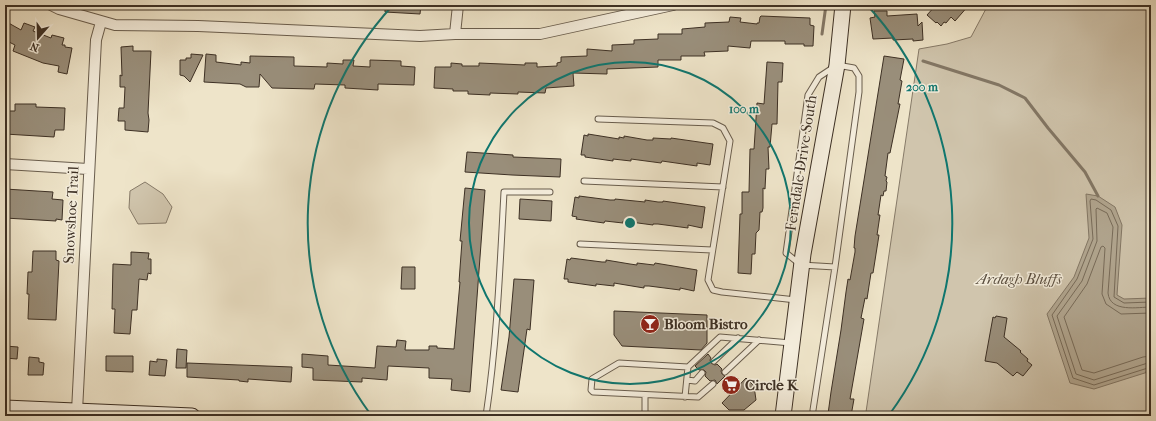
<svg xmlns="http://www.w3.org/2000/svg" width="1156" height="421" viewBox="0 0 1156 421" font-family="'IM FELL French Canon',serif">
  <rect width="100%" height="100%" fill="#eee4c9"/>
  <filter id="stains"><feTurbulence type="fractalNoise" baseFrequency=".005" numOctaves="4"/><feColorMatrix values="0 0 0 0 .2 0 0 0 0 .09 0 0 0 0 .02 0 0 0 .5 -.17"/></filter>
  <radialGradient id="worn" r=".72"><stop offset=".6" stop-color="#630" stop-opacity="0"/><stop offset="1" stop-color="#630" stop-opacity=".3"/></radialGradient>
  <path fill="#d0c5ad" stroke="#867a68" d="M988,5H1151V416L1082,413L866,412L919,49L947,44L971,37Z
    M145,182L163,194L172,207L166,223L138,224L129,208L130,191Z"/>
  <path fill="#b2a791" stroke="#837765" d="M1086,194L1098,196L1115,207L1122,225L1117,295L1124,299L1151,298V371L1094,389L1070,383L1047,314L1074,277L1089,238Z"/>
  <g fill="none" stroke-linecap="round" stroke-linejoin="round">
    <path stroke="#786c5a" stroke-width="1" d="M1151,302L1124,303L1114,297L1118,226L1111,210L1096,200L1091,199L1090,201L1093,239L1077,279L1052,315L1073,378L1094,385L1151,367
      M1151,307C1138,307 1110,313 1108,293L1113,227L1107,213L1097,208L1096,209L1097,241L1082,281L1057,316L1076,374L1094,380L1151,362
      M1151,313L1121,314L1106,304L1102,294L1105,248L1103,246L1101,247L1087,284L1064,317L1082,370L1094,373L1143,357L1151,356"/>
    <path stroke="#837765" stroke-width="3" d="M822,34L826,5
      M923,61L999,85L1025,98L1048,128L1085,172L1098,196
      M1147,372L1151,378"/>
  </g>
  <path fill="#998e7a" stroke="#3d3024" d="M385,5H421L420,14L385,12Z
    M936,5H969L955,21L951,17L946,23L944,22L941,26L937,22L936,23L927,15Z
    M874,11H887V16L917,14L918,26L922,22L923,40L913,41V39L893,40V38L873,39L870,18L875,17Z
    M761,16L810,18V25L814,26L813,46H804V44H785V41H751L750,48L728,46V51L704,52L705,56H681V60H658V67L607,69V74L573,73L574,86L546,88L545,93L518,92V94L490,93V95L468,94V91H453V89L434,88L435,67H451V63L462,64V66H479V63L525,65V63H537V67L557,66V63L561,62V57L587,56V49L612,51V45L634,44V40L658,39V34H682V29L705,27V23L729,22L730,17L741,18L740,22L757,24V23H759L760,17Z
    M5,21L21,30L24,23L35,27L33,31L51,38L52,35L64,38L62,45H65V47L72,48L67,74L58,72L59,66L43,63L13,51L15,45L5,40Z
    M133,46V51H151L148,113L149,120L148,132L125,130V121H118L119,108H124L125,87H120V75L122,76L121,47Z
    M191,54L203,55L190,82L184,76L180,75V60H186V58H191Z
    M206,54L216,55V62L241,65V62L250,63V56L294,57V66L327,67V63L343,64V60H354L353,66L370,67V60L401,61V66L415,67L414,85L378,84V90L345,88V85L315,84L314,89L272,88L260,74L259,87H246L240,84L204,82Z
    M884,56L904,59L900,80L902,81L898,104H900L890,153H888L885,176L887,177L886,181L887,182L886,191H884L883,196L881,195L878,215H880L877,235H879L873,273H871L867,299L865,298L861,318L864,319L850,399H854L851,416L829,415L828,414L831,392L841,330L846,292L848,279L850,280L855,252V248H854L855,236Z
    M767,62L783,63L782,82H778L777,124H772L770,147H768L769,169H766L765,189L763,188V208L762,212H760L759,230L756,233L755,254H752L751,274L738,273L740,214H742V192H749L750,149H754L757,103L764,104Z
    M15,104H36V107L65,108L64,130H55L54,137L5,134V111H15Z
    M588,134L619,139V137L624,138V136L647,140H653V138L671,139V138L713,144L710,165L697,163V166L662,161L661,163L631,159V161L613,159V161L585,157V155H581L584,135L588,136Z
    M467,152L513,155V157L561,159L560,177L512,175L465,172Z
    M465,188L485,190L470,392L451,390L452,379L429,378V368L388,366L387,380L362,378V382L313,380V368L302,367V354L328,356V365L375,368L377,346L396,347L397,340L406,341L405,350H429V346H437V348L454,349L460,282H459L462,241H460Z
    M5,189L53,192L52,199L63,200L62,220L56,219V221L5,218Z
    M579,196L610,200H615V199L645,202V200L658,202H663V201L705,207L702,228L688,225V228L658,224H653V225L623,221V223L605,221L604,223L576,219L577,217L572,216L575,197L579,198Z
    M520,199L552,201L551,221L519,219Z
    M33,251H56V260L59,261L56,320L28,319L29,294H27L28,272H32Z
    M131,252L149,253L148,259H151V274L148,273L147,280L139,279L137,310H132L130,334L114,333L115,309H112L113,264L131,265Z
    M571,258L602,262H606V260L630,264L637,265V263L654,265L655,263L697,270L694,291L680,288V290L649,286H644V288L614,283V286L596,284V286L568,282V279H564L567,259L570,260Z
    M402,267H415V289H401Z
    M514,279L534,280L530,330L527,329L518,392L501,390L509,337Z
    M614,311L707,315V343L701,350L622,346L614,335Z
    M996,316L1007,318L1004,337L1021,351L1020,352L1028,359L1027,361L1032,365L1023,376L1017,372L1013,376L997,363L985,361L993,317L995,318Z
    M5,346L18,347L17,359L5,358Z
    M177,349L187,350L186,368H176Z
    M708,354L711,358L710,360L711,363L715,365L717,364L722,369L721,371L722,374L725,376L717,384L715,380L710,381L705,376L706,372L704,370H699L695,366Z
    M106,356H133V372L106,371Z
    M29,357L39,358V362L44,363L43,375H28Z
    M157,359L167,360L165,376L149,375L150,361L157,362Z
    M187,363L292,367L291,382L248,379V382L239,381V380L187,377Z
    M746,378L754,386L756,400L744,410H729L722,403Z"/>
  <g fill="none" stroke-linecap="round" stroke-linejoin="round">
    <g stroke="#695d4d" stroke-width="7">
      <path id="lane" d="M598,119L713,123L723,128L730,141L708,280L713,290L722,292L796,300
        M584,181L723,187
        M580,244L712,250
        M714,361L738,338
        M725,372L759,340
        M687,380L695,381L702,373
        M713,384L698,397L593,392L591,390L592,379L619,363L688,367L720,337L791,343
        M685,397L688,367
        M813,410L835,267L859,92V76L854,68L837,65L819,77L808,95L786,253L801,265L835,267
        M486,416C497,342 500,267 504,192H550
        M645,416V395"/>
    </g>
    <g stroke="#695d4d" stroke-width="12">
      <path id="street" d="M51,5L59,9L115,25L198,26L420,36L455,34H540L673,5
        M455,34L458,5
        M5,164L88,169
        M77,411L96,40L101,22"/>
    </g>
    <g stroke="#3d3024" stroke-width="17">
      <path id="secondary" d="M5,408L192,416
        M783,416L803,254L837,65L843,5"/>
    </g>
    <use href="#lane" stroke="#f4eddc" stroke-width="5"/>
    <use href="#street" stroke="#f4eddc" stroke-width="10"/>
    <use href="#secondary" stroke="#f4eddc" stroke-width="15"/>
  </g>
  <g fill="none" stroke="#0f766e" stroke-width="2">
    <circle cx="630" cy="223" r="161"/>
    <path d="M371 415A322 322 0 0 1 393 5M867 5A322 322 0 0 1 889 415"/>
  </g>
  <defs>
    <g id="bar-disc" transform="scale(1)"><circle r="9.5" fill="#8f2418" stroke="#f4eddc"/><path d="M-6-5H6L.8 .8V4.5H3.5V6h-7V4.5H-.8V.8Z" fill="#fff"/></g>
    <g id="supermarket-disc" transform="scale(1)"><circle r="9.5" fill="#8f2418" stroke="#f4eddc"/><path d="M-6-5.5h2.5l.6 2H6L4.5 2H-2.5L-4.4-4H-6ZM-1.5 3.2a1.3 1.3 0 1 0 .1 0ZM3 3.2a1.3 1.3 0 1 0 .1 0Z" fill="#fff"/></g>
  </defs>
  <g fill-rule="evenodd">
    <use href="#bar-disc" x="650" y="324"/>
    <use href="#supermarket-disc" x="731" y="385"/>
  </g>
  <g text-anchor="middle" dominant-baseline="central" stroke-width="3" stroke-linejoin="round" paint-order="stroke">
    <g font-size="15" fill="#3d3024" stroke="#f4eddc">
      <text transform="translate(801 163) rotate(-81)">Ferndale Drive South</text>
      <text transform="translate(71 215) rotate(-87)">Snowshoe Trail</text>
    </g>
    <g font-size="15" font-style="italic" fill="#5a4e3f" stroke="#f4eddc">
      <text x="1019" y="279">Ardagh Bluffs</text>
    </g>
    <g font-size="15" font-weight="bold" fill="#3d3024" stroke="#f4eddc" text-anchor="start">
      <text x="664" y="324">Bloom Bistro</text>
      <text x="745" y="385">Circle K</text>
    </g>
  </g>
  <circle cx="630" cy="223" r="6" fill="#0f766e" stroke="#f4eddc" stroke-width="2"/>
  <g font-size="12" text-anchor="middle" font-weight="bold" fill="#0f766e" stroke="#f4eddc" stroke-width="3" stroke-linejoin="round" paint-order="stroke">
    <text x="922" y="91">200 m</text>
    <text x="744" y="113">100 m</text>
  </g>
  <rect width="1156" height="421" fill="none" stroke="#eee4c9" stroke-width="20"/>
  <rect x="6" y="6" width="1144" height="409" fill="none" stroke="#3d3024" stroke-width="2"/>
  <rect x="10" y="10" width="1136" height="401" fill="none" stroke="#3d3024"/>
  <g transform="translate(38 38) rotate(200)" stroke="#f4eddc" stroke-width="3" paint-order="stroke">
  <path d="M0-3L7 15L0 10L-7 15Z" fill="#3d3024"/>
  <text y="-6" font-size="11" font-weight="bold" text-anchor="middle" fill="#3d3024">N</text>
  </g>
  <rect width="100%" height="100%" filter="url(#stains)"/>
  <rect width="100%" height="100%" fill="url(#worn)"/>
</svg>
